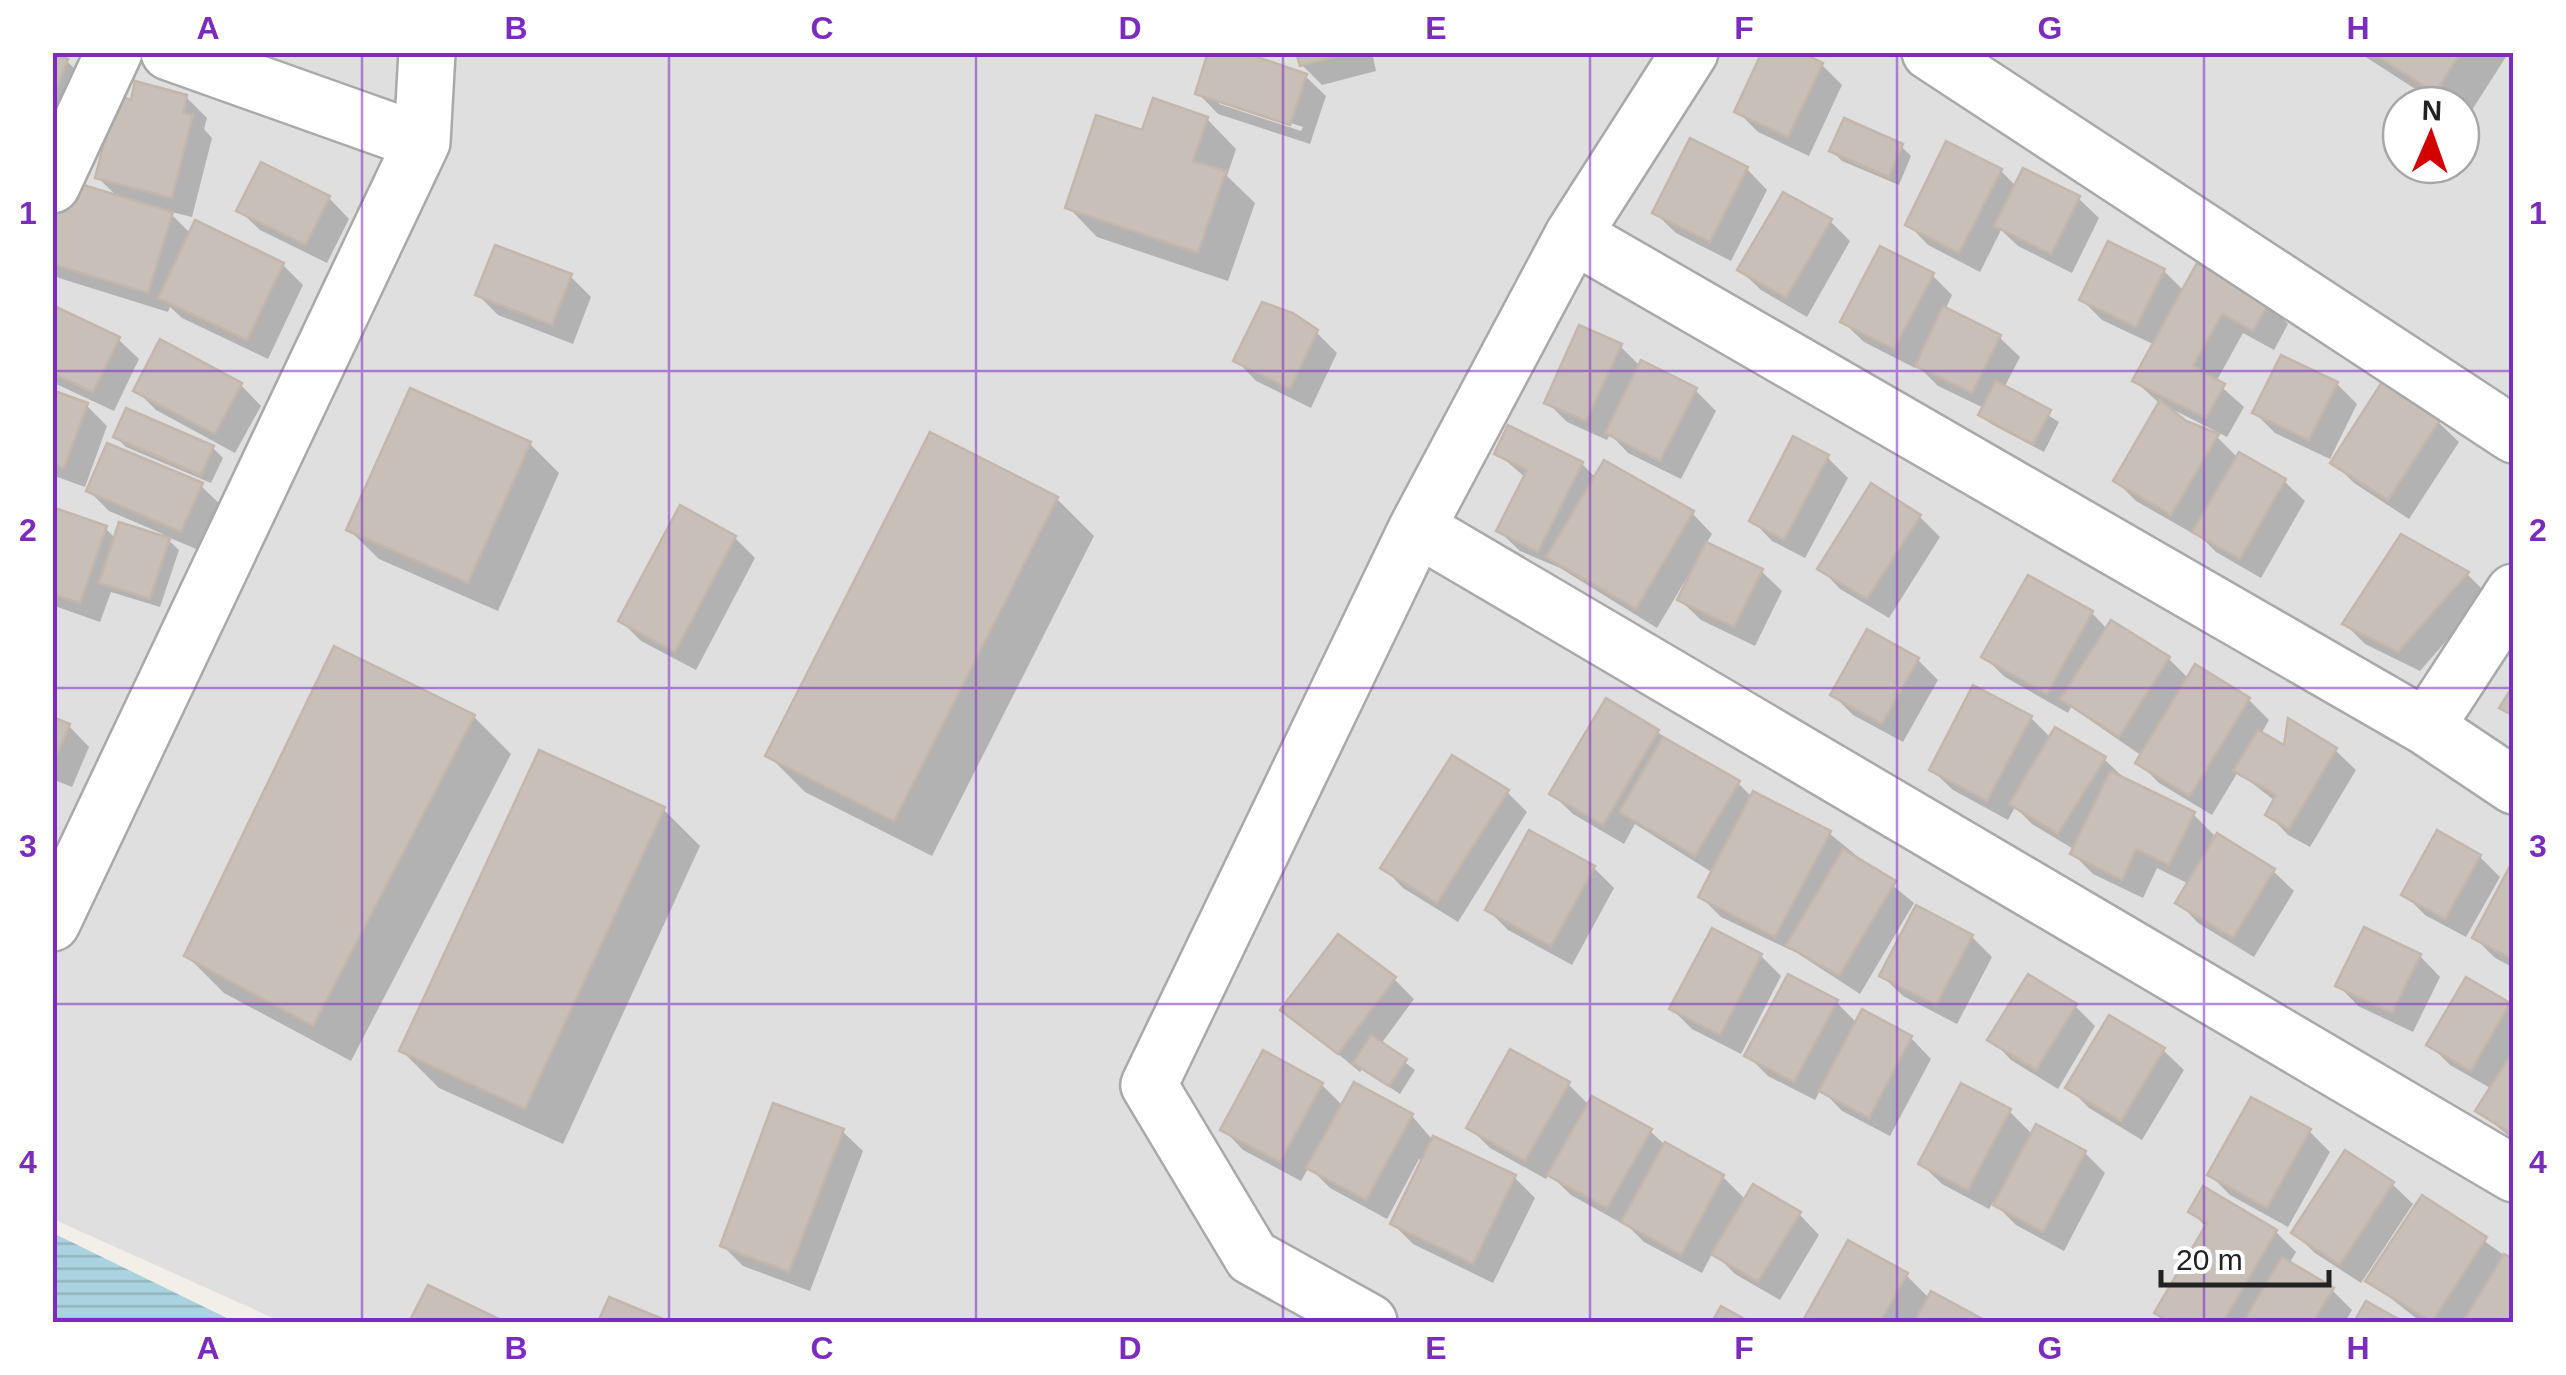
<svg xmlns="http://www.w3.org/2000/svg" width="2566" height="1375" viewBox="0 0 2566 1375" font-family="Helvetica,sans-serif">
  <defs>
    <pattern id="water-rules" width="6" height="5" patternUnits="userSpaceOnUse" patternTransform="scale(2.5)"><rect width="6" height="5" fill="#aad3df"/><path d="M0 2.5h6" fill="none" stroke="#92b5bf"/></pattern>
  </defs>
  <rect width="100%" height="100%" fill="#f2efe9"/>
  <path fill="#e0dfdf" fill-rule="evenodd" d="M53,53H2513V1322H282L53,1219ZM2401,105H2461V165H2401Z"/>
  <path fill="url(#water-rules)" d="M53,1233L235,1322H53Z"/>
  <path fill="#0003" fill-rule="evenodd" d="M1299,52H1372L1376,71L1322,85L1302,65Z
    M2358,52H2509L2465,121L2461,105H2440Z
    M52,56L67,61L87,82L52,154Z
    M1822,65L1842,85L1809,156L1758,132L1737,111Z
    M1305,76L1326,96L1310,144L1218,114L1198,93ZM1219,99L1303,127L1301,131L1219,104Z
    M186,97L207,118L204,129L212,138L192,217L168,211L191,234L283,265L303,285L268,359L182,318L170,307L168,312L59,278L52,272V212L119,198L97,177L133,103Z
    M1207,119L1236,149L1227,176L1255,203L1228,281L1097,237L1068,207L1143,133Z
    M1901,146L1911,156L1899,185L1842,161L1832,151Z
    M1747,169L1767,190L1731,261L1676,233L1655,213Z
    M2001,171L2017,187L2078,198L2099,218L2072,273L2018,246L2001,230L1980,272L1928,245L1908,224Z
    M329,198L349,219L327,263L260,230L239,210Z
    M1830,221L1850,241L1807,317L1761,290L1740,270Z
    M2164,271L2184,291L2267,304L2288,324L2274,350L2243,333L2216,382L2244,407L2227,437L2170,408L2185,423L2216,436L2238,458L2284,481L2305,501L2261,578L2216,552L2194,530L2192,533L2136,501L2116,481L2160,404L2135,381L2155,345L2102,320L2082,300Z
    M1932,275L1952,295L1945,310L1999,337L2020,357L2004,388L2059,422L2044,452L1991,424L1981,414L1984,408L1938,386L1917,365L1915,368L1864,342L1843,322Z
    M571,277L591,297L573,344L498,315L478,295Z
    M52,308L118,339L139,359L114,411L52,382Z
    M1316,332L1337,353L1311,408L1256,381L1236,360Z
    M1620,346L1641,367L1695,390L1716,411L1681,479L1628,453L1610,434L1607,440L1567,422L1547,402Z
    M2337,384L2357,404L2330,459L2275,433L2255,413Z
    M241,385L261,406L235,453L156,410L136,390Z
    M52,393L86,405L107,426L85,487L52,475Z
    M2438,422L2459,442L2409,519L2354,483L2333,462Z
    M116,437L213,448L223,458L211,483L126,447Z
    M530,444L559,473L498,611L379,559L349,530Z
    M1497,453L1582,464L1596,478L1692,513L1712,534L1706,544L1761,571L1782,591L1755,646L1701,620L1680,600L1691,578L1688,576L1657,628L1560,568L1520,551L1499,531L1526,478Z
    M1827,457L1848,478L1805,558L1772,541L1752,520Z
    M201,486L222,506L201,551L163,535L179,550L160,607L111,592L100,622L52,605V509L105,528L116,539L162,538L163,534L109,511L89,491Z
    M1057,499L1094,536L932,856L805,792L768,755Z
    M1920,517L1940,537L1889,618L1840,589L1820,568Z
    M2402,537L2467,574L2487,594L2420,671L2365,644L2345,624Z
    M735,538L755,558L696,670L641,641L621,621Z
    M2092,613L2108,630L2112,623L2169,659L2189,679L2249,700L2269,720L2261,734L2286,749L2335,750L2356,770L2310,847L2288,835L2268,814L2275,801L2238,772L2212,815L2159,783L2138,762L2142,756L2071,707L2068,713L2005,677L1984,657Z
    M1918,660L1938,680L1903,742L1853,715L1833,695Z
    M474,717L511,754L351,1061L224,993L187,956Z
    M2031,718L2051,738L2104,759L2125,779L2193,814L2214,835L2209,845L2273,871L2294,891L2254,957L2198,923L2178,902L2189,884L2157,868L2143,898L2093,874L2073,854L2075,850L2032,824L2015,807L2008,820L1953,790L1932,770Z
    M52,720L69,726L89,747L72,787L52,779Z
    M1657,732L1738,783L1753,798L1829,833L1914,903L1860,994L1797,953L1721,917L1701,897L1713,873L1635,824L1624,844L1573,814L1552,794Z
    M1507,792L1527,812L1458,922L1403,888L1383,867Z
    M663,809L700,846L563,1144L439,1088L402,1051Z
    M2480,857L2500,877L2466,937L2425,915L2404,894Z
    M1594,868L1614,888L1572,965L1508,930L1488,910Z
    M2514,871V968L2495,958L2475,938Z
    M1972,937L1992,957L1957,1024L1903,996L1882,976Z
    M1761,956L1781,976L1741,1054L1692,1029L1672,1009Z
    M2420,956L2440,977L2413,1032L2358,1006L2338,985Z
    M1394,979L1414,999L1381,1044L1415,1070L1400,1094L1362,1069L1360,1072L1284,1010Z
    M2467,981L2514,1010V1140L2478,1111L2492,1089L2450,1065L2430,1045Z
    M1836,1002L1858,1024L1863,1013L1911,1038L1931,1059L1890,1136L1842,1111L1821,1089L1815,1100L1768,1076L1747,1055Z
    M2075,1006L2095,1026L2058,1089L2011,1060L1991,1039Z
    M2163,1050L2184,1070L2142,1140L2089,1108L2069,1088Z
    M1568,1084L1589,1105L1650,1131L1664,1144L1723,1177L1746,1200L1799,1214L1819,1235L1780,1300L1735,1274L1713,1252L1702,1273L1644,1242L1630,1228L1571,1195L1549,1174L1546,1179L1490,1148L1469,1127Z
    M1322,1085L1343,1106L1412,1116L1431,1138L1514,1177L1535,1198L1493,1283L1413,1244L1393,1224L1423,1161L1419,1159L1387,1219L1330,1188L1309,1167L1301,1181L1243,1150L1223,1129Z
    M2252,1100L2310,1132L2330,1152L2288,1227L2230,1195L2210,1175Z
    M2009,1111L2033,1135L2085,1153L2105,1173L2064,1251L2016,1225L1993,1202L1989,1209L1942,1184L1921,1164Z
    M842,1131L863,1151L810,1291L743,1266L723,1246Z
    M2392,1184L2413,1204L2361,1283L2315,1253L2294,1233Z
    M2423,1198L2514,1262V1322H2421L2369,1281Z
    M2191,1211L2276,1232L2296,1252L2289,1264L2332,1290L2352,1310L2345,1322H2167L2157,1313L2207,1228Z
    M1906,1275L1930,1299L1932,1295L1983,1322H1812L1807,1318Z"/>
  <path fill="#c7bfb8" stroke="#c4b6ab" stroke-width="2.5" d="M1208,52H1243L1307,74L1290,125L1195,94Z
    M1296,52H1352L1300,66Z
    M1762,52H1801L1823,63L1788,137L1734,112Z
    M2371,52H2461L2435,93Z
    M52,53L68,59L52,101Z
    M135,81L187,95L183,113L193,115L172,198L95,178L116,95L131,100Z
    M1153,98L1208,117L1193,161L1226,171L1198,253L1065,208L1096,115L1142,130Z
    M1844,118L1903,144L1889,177L1829,151Z
    M1690,138L1748,167L1710,242L1652,213Z
    M1946,141L2002,169L1959,253L1905,225Z
    M261,162L330,196L306,245L236,211Z
    M2023,168L2080,196L2051,254L1994,226Z
    M60,178L173,212L148,293L52,264V203Z
    M1783,192L1832,219L1786,298L1737,270Z
    M195,220L284,263L247,340L158,298Z
    M2108,241L2165,269L2136,327L2079,300Z
    M495,245L572,274L552,325L475,295Z
    M1880,246L1934,273L1894,349L1840,322Z
    M2197,263L2269,302L2253,331L2222,314L2193,366L2225,384L2206,418L2132,381Z
    M1262,302L1293,313L1318,330L1290,389L1233,361Z
    M52,305L120,337L93,392L52,373Z
    M1943,306L2001,335L1972,393L1915,366Z
    M1579,325L1622,344L1586,421L1544,403Z
    M160,339L242,383L215,434L133,391Z
    M2281,355L2338,382L2309,440L2252,413Z
    M1641,360L1697,388L1660,461L1605,433Z
    M1996,381L2051,410L2033,444L1978,415Z
    M2382,382L2440,420L2388,500L2330,463Z
    M410,388L531,442L468,583L346,530Z
    M52,390L88,403L64,468L52,464Z
    M2160,400L2186,421L2219,434L2171,515L2113,481Z
    M126,408L214,446L201,475L113,437Z
    M1508,425L1583,462L1538,552L1496,531L1527,470L1494,454Z
    M930,432L1058,497L894,821L765,756Z
    M1793,436L1829,455L1784,540L1749,521Z
    M107,443L203,483L181,532L86,491Z
    M2239,452L2286,479L2240,559L2192,532Z
    M1604,460L1694,511L1636,609L1546,557Z
    M1871,483L1921,515L1867,599L1817,569Z
    M680,505L736,536L675,652L618,621Z
    M52,507L107,526L80,603L52,594Z
    M119,522L170,538L150,599L99,583Z
    M2401,534L2469,572L2398,652L2342,624Z
    M1706,542L1763,569L1734,627L1677,600Z
    M2028,575L2093,611L2047,694L1981,657Z
    M2111,620L2170,657L2119,737L2060,699Z
    M1867,629L1919,658L1882,724L1830,695Z
    M334,646L475,715L313,1026L184,956Z
    M2195,664L2250,698L2190,796L2135,763Z
    M2514,684V716L2499,708Z
    M1973,685L2032,716L1987,801L1929,770Z
    M1606,698L1659,730L1603,825L1549,794Z
    M52,717L70,724L52,766Z
    M2288,718L2337,748L2289,829L2265,815L2276,795L2233,771L2258,730L2284,745Z
    M2055,727L2106,757L2058,834L2009,804Z
    M1663,737L1740,781L1695,856L1619,812Z
    M539,750L665,807L525,1109L399,1051Z
    M1452,755L1509,790L1437,903L1380,868Z
    M2110,771L2195,812L2169,865L2136,849L2122,880L2070,854Z
    M1753,791L1831,831L1775,937L1698,897Z
    M1529,830L1595,866L1551,946L1485,910Z
    M2437,830L2481,855L2445,919L2401,895Z
    M2217,833L2275,869L2233,938L2175,903Z
    M1843,849L1896,881L1839,976L1786,945Z
    M2510,866L2514,868V960L2472,938Z
    M1916,905L1973,935L1936,1005L1879,976Z
    M2364,927L2421,954L2392,1013L2335,986Z
    M1712,928L1762,954L1720,1035L1669,1009Z
    M1338,934L1396,977L1338,1054L1280,1010Z
    M1788,974L1838,1000L1794,1082L1744,1056Z
    M2028,974L2077,1004L2036,1070L1987,1040Z
    M2466,977L2510,1003L2471,1071L2426,1045Z
    M1862,1009L1912,1036L1869,1118L1819,1091Z
    M2109,1015L2165,1048L2121,1121L2065,1088Z
    M1371,1035L1407,1059L1389,1086L1353,1063Z
    M1510,1049L1570,1082L1525,1161L1466,1128Z
    M2514,1049V1135L2475,1111Z
    M1263,1050L1323,1083L1280,1162L1220,1130Z
    M1354,1082L1413,1114L1366,1200L1306,1168Z
    M1961,1083L2011,1109L1968,1190L1918,1164Z
    M1592,1096L1652,1129L1607,1208L1547,1175Z
    M2251,1097L2311,1129L2267,1208L2207,1175Z
    M773,1103L844,1129L789,1272L720,1246Z
    M2036,1124L2086,1151L2043,1232L1993,1205Z
    M1433,1136L1516,1175L1473,1264L1390,1224Z
    M1665,1142L1724,1175L1681,1255L1621,1222Z
    M2345,1150L2394,1182L2340,1265L2291,1233Z
    M1753,1184L1801,1212L1758,1282L1711,1254Z
    M2203,1186L2277,1230L2223,1322H2170L2154,1313L2207,1223L2188,1212Z
    M2422,1195L2487,1237L2432,1322L2365,1281Z
    M1848,1240L1908,1273L1880,1322H1811L1804,1319Z
    M2504,1254L2514,1259V1322H2463Z
    M2282,1257L2334,1288L2313,1322H2243Z
    M428,1285L505,1322H409Z
    M1931,1291L1988,1322H1914Z
    M609,1297L670,1322H598Z
    M2366,1301L2404,1322H2354Z
    M1721,1306L1750,1322H1712Z"/>
  <g fill="none" stroke-linecap="round" stroke-linejoin="round">
    <g stroke="#a9a9a9" stroke-width="60">
      <path id="minor" d="M169,52L422,142
        M1690,52L1573,235L2426,727L2514,786
        M1930,52L2514,435
        M52,185L114,52
        M1417,528L2514,1174
        M2426,727L2514,592
        M52,923L422,142L427,52
        M1369,1322L1252,1257L1149,1085L1417,528L1573,235"/>
    </g>
    <use href="#minor" stroke="#fff" stroke-width="55"/>
  </g>
  <path fill="none" stroke="#7b2cbf" stroke-width="2.5" stroke-opacity="0.55" d="M362,52V1322M669,52V1322M976,52V1322M1283,52V1322M1590,52V1322M1897,52V1322M2204,52V1322M52,371H2514M52,688H2514M52,1004H2514"/>
  <rect width="2566" height="1375" fill="none" stroke="#ffffff" stroke-width="110"/>
  <g transform="translate(2431 135) rotate(2)"><circle r="48" fill="#ffffff" stroke="#a7a7a7" stroke-width="2.5"/>
  <path d="M0-8L18 38L0 25L-18 38Z" fill="#d40000"/>
  <text y="-15" font-size="28" font-weight="bold" text-anchor="middle" fill="#222222">N</text>
  </g>
  <path d="M2161 1270v15h168v-15" fill="none" stroke="#222222" stroke-width="5"/>
  <text x="2176" y="1270" font-size="30" fill="#222222" stroke="#ffffff" stroke-width="8" paint-order="stroke">20 m</text>
  <rect x="55" y="55" width="2456" height="1265" fill="none" stroke="#7b2cbf" stroke-width="4"/>
  <g font-size="32" text-anchor="middle" font-weight="bold" fill="#7b2cbf">
    <text x="208" y="39">A</text>
    <text x="516" y="39">B</text>
    <text x="822" y="39">C</text>
    <text x="1130" y="39">D</text>
    <text x="1436" y="39">E</text>
    <text x="1744" y="39">F</text>
    <text x="2050" y="39">G</text>
    <text x="2358" y="39">H</text>
    <text x="28" y="224">1</text>
    <text x="2538" y="224">1</text>
    <text x="28" y="541">2</text>
    <text x="2538" y="541">2</text>
    <text x="28" y="857">3</text>
    <text x="2538" y="857">3</text>
    <text x="28" y="1173">4</text>
    <text x="2538" y="1173">4</text>
    <text x="208" y="1359">A</text>
    <text x="516" y="1359">B</text>
    <text x="822" y="1359">C</text>
    <text x="1130" y="1359">D</text>
    <text x="1436" y="1359">E</text>
    <text x="1744" y="1359">F</text>
    <text x="2050" y="1359">G</text>
    <text x="2358" y="1359">H</text>
  </g>
</svg>
